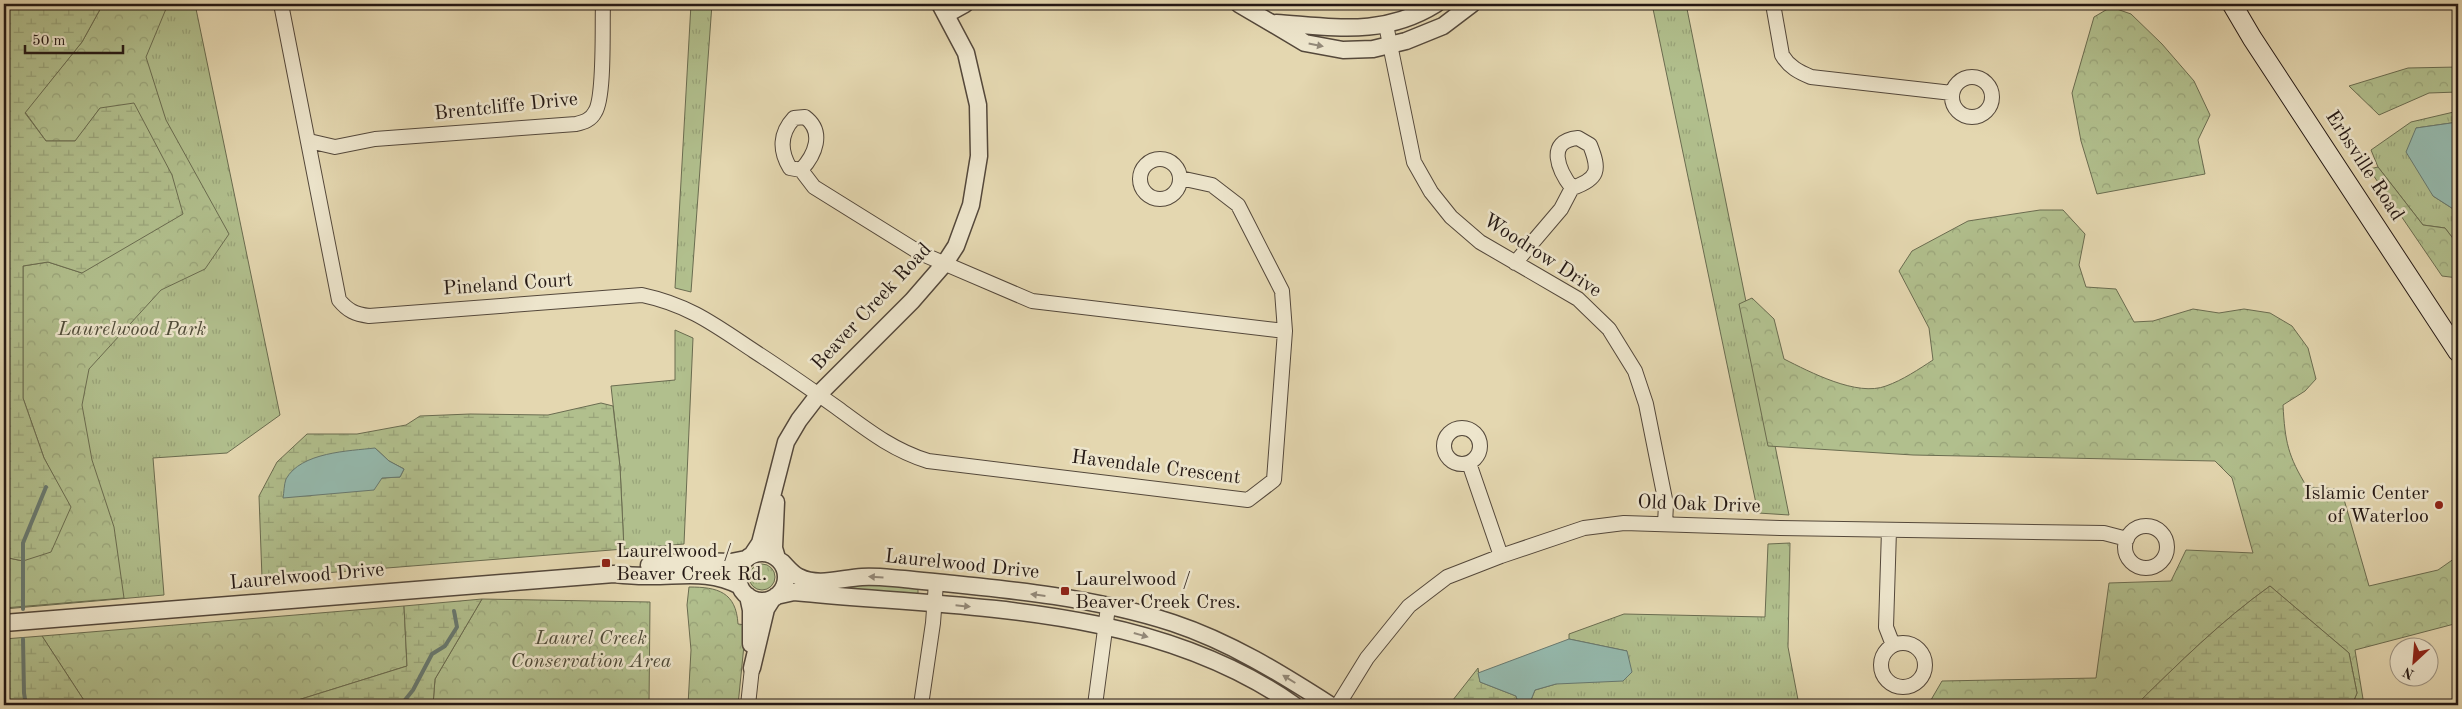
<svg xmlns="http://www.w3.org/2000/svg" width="2462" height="709" viewBox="0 0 2462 709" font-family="'Old Standard TT',serif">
  <defs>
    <pattern id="grass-tufts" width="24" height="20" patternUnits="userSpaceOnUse" patternTransform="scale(1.25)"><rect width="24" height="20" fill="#b1bf8d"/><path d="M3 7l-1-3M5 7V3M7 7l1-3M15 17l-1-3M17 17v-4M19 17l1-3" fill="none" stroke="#98a379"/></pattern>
    <pattern id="forest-crowns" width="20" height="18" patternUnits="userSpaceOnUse" patternTransform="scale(1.25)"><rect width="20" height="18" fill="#b1bf8d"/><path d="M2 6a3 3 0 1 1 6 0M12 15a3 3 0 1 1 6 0" fill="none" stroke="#98a379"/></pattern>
    <pattern id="wetland-marsh" width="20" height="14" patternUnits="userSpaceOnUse" patternTransform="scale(1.25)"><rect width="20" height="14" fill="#b1bf8d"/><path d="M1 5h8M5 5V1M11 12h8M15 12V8" fill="none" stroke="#98a379"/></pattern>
  </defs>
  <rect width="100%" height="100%" fill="#e4d7b0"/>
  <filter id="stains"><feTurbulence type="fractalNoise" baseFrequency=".004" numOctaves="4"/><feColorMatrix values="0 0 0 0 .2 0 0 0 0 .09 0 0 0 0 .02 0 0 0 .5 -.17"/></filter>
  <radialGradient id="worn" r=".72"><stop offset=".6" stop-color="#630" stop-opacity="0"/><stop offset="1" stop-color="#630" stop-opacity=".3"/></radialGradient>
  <path fill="url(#grass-tufts)" stroke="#6a6c50" d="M4,4H195L280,415L227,453L153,458L164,595L4,609Z
    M691,4H712L691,292L675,288Z
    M1652,4H1686L1789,515L1758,513Z
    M2458,111V122L2416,128L2433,196L2458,212V245L2445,228L2423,225L2378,167L2371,150L2411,122Z
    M675,330L693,338L684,544L624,549L620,467L611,386L675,380Z
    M1790,543L1788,647L1799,705H1529L1535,690L1556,684L1627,651L1569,639V634L1624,614L1765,617L1768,544Z
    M749 577a13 13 0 1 1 26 0a13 13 0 1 1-26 0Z
    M849,583L918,588V596L849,588Z"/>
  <path fill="url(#forest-crowns)" stroke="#6a6c50" d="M103,4H168L146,57L166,120L229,234L205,269L161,290L89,369L82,405L92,460L114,527L124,598L4,608V557L23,561L70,507L44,458L23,398V266L48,262L82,273L100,108L76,141H46L25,112L82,42Z
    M2111,7L2131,14L2162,44L2194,81L2210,115L2198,140L2205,174L2097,194L2081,141L2072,93L2094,17Z
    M2458,67V92L2429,93L2379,115L2349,86L2408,68Z
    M2378,167L2423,225L2445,228L2458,245V278L2442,276L2369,169Z
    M2040,210H2063L2085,234L2079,265L2086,287L2116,289L2134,322L2153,321L2193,309L2219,313L2244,309L2270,313L2292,326L2308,348L2316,379L2305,391L2283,405C2285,442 2288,456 2307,487L2341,489L2369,586L2438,570L2458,556V623L2355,650L2364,705H2352L2357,693L2349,653L2270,586C2221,621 2179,663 2136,705H1928L1942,681L2096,678L2109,583L2171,581L2186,550L2253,553L2232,478L2215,461L1913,455L1768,446L1739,304L1752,298L1774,319L1784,359C1810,372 1857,397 1886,386C1903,380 1919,369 1933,360L1929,328L1899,271L1912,251L1968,221Z
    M689,587C718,587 736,592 738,624L746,625L738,705H688L691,650L687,605Z
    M482,599L650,602L649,705H433L435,679Z
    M404,606L407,666L282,705H87L42,636Z"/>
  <path fill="url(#wetland-marsh)" stroke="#6a6c50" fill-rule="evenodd" d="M4,4H103L82,42L25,113L46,141H75L100,108L134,103L172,175L183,214L82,273L48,262L23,266V398L44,458L71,507L51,552L23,561L4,557Z
    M601,403L613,406L620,467L624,549L262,578L259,496L277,462L307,434H357L406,425L420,416L470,414L548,415ZM375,448L389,461L404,469L400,477L382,478Z
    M2270,586L2349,653L2357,693L2352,705H2136C2179,663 2221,621 2270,586Z
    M482,599L435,679L433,705H282L407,666L404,606Z
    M42,636L87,705H4V639Z
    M1478,668L1480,682L1516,696L1519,705H1449Z"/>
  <path fill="#95b9ad" stroke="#687970" d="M2458,122V212L2433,196L2406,152L2416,128Z
    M375,448L389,461L404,469L400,477L382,478L374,490L283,498C284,493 284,484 286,479C301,452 349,451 375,448Z
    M1569,639L1627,651L1632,672L1623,681L1556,684L1535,690L1529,705H1519L1516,696L1480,682L1478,673Z"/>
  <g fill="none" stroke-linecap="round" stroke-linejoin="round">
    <path stroke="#687970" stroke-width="4" d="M23,609V543L46,487
      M23,639L24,693L26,705
      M401,705L413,690L432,654L445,646L457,627L454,611"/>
    <g stroke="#54483b" stroke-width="16">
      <path id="minor" d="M281,4L339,300C348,311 355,314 369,316L642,295C689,305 715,325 754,351C782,369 809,388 836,407C866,429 892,450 928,461L1248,500L1274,480L1285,331L1282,291L1238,205L1212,185L1180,178
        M1773,4L1782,55C1789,67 1799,72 1811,77L1952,93
        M1386,25L1414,162L1431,192L1451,217L1480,242L1578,299L1609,329L1635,371L1646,404L1666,504L1665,524
        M1952 97a20 20 0 1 1 40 0a20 20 0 1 1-40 0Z
        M1578,138L1590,145C1600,170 1599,179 1572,188C1559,171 1545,141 1578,138Z
        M309,141L335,147L375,139L576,124C584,122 591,120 595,112C605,97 602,25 603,4
        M1140 179a20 20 0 1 1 40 0a20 20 0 1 1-40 0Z
        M801,170L790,168C779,150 780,133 794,118L805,117C825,132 815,155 801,170L814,187L920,253L1032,301L1285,331
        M1515,263L1561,209L1572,188
        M1444 446a18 18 0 1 1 36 0a18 18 0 1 1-36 0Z
        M1469,463L1501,556
        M2125 547a21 21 0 1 1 42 0a21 21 0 1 1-42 0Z
        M1889,530L1886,627L1893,645
        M1881 665a22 22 0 1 1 44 0a22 22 0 1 1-44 0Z
        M748,705L752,668
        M921,705L933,623L936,583
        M1095,705L1108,607
        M1338,705L1367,658L1409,606L1447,577L1501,556L1584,528L1624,523L1780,528L2104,533L2127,539"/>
    </g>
    <g stroke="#54483b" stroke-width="19">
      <path id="tertiary" d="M1239,4L1305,43L1343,50L1373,49L1406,41L1443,26L1472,4
        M947,14L965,4
        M1276,23C1334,27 1383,37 1436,4
        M776,502L774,548L777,558
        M738 577a24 24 0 1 1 48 0a24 24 0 1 1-48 0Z
        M752,555L760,543L786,442L799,420L819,394L912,301L945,263L956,246L971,205L979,156L978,105L966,53L940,4
        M782,562C787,567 792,574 799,577C818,587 842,578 862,577C876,576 890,578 904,579C993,588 1087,595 1173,623C1230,642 1280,673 1330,705
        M649,565L696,561L731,562L746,559
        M748,596L751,610V644
        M776,596L794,592C964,609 1148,603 1294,705
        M4,623L614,574C624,575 634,576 645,576C679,577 709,569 740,586
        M752,668L766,609L773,598"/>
    </g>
    <g stroke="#241814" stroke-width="21">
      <path id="secondary" d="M2232,4L2252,38L2458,352"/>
    </g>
    <use href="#minor" stroke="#ede5cc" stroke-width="14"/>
    <use href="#tertiary" stroke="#ede5cc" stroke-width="16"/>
    <use href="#secondary" stroke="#ede5cc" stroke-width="19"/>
  </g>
  <defs><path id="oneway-solid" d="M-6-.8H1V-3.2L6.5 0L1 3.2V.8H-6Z" transform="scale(1.25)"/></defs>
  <g fill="#938979">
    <use href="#oneway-solid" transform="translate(1316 45) rotate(11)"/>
    <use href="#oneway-solid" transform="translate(876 577) rotate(-177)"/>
    <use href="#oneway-solid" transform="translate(1038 595) rotate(-173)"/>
    <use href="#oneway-solid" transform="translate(963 606) rotate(6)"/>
    <use href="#oneway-solid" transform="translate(1141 635) rotate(16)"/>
    <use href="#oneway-solid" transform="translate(1289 679) rotate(-148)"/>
  </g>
  <g fill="#8f2418" stroke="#ede5cc" stroke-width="2">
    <circle cx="2439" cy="505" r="5"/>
    <rect x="601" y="558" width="10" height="10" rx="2.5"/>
    <rect x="1060" y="586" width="10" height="10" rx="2.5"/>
  </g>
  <g text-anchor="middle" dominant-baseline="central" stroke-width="5" stroke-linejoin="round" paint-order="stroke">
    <g font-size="20" fill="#241814" stroke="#ede5cc">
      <text transform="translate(506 107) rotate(-6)">Brentcliffe Drive</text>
      <text transform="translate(2364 166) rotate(57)">Erbsville Road</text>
      <text transform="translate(1542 256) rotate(33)">Woodrow Drive</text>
      <text transform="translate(508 285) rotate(-4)">Pineland Court</text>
      <text transform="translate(872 307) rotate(-47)">Beaver Creek Road</text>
      <text transform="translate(1156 468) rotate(7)">Havendale Crescent</text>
      <text transform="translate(1699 505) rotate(2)">Old Oak Drive</text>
      <text transform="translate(962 565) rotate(6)">Laurelwood Drive</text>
      <text transform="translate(307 577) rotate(-5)">Laurelwood Drive</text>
    </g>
    <g font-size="20" font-style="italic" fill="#4e4a38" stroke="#ede5cc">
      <text x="132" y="330">Laurelwood Park</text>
      <text x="591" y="639">Laurel Creek<tspan x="591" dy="23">Conservation Area</tspan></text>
    </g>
    <g font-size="20" fill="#241814" stroke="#ede5cc" text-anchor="start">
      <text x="2429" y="494" text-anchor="end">Islamic Center<tspan x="2429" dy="23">of Waterloo</tspan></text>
      <text x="616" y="552">Laurelwood /<tspan x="616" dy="23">Beaver Creek Rd.</tspan></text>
      <text x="1075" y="580">Laurelwood /<tspan x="1075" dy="23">Beaver Creek Cres.</tspan></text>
    </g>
  </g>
  <rect width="2462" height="709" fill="none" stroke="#e4d7b0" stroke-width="20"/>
  <rect x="5" y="5" width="2452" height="699" fill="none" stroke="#241814" stroke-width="2.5"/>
  <rect x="10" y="10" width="2442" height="689" fill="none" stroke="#241814"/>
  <g transform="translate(2414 662) rotate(206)"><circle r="24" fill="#ede5cc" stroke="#9d9382"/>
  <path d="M0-4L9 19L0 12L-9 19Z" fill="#8f2418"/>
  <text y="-8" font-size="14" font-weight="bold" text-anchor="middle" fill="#241814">N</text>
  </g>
  <path d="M25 45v8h98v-8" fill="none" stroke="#241814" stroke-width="2.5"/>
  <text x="32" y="45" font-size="15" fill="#241814" stroke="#ede5cc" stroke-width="4" paint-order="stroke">50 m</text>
  <rect width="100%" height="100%" filter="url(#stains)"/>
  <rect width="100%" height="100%" fill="url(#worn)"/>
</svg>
